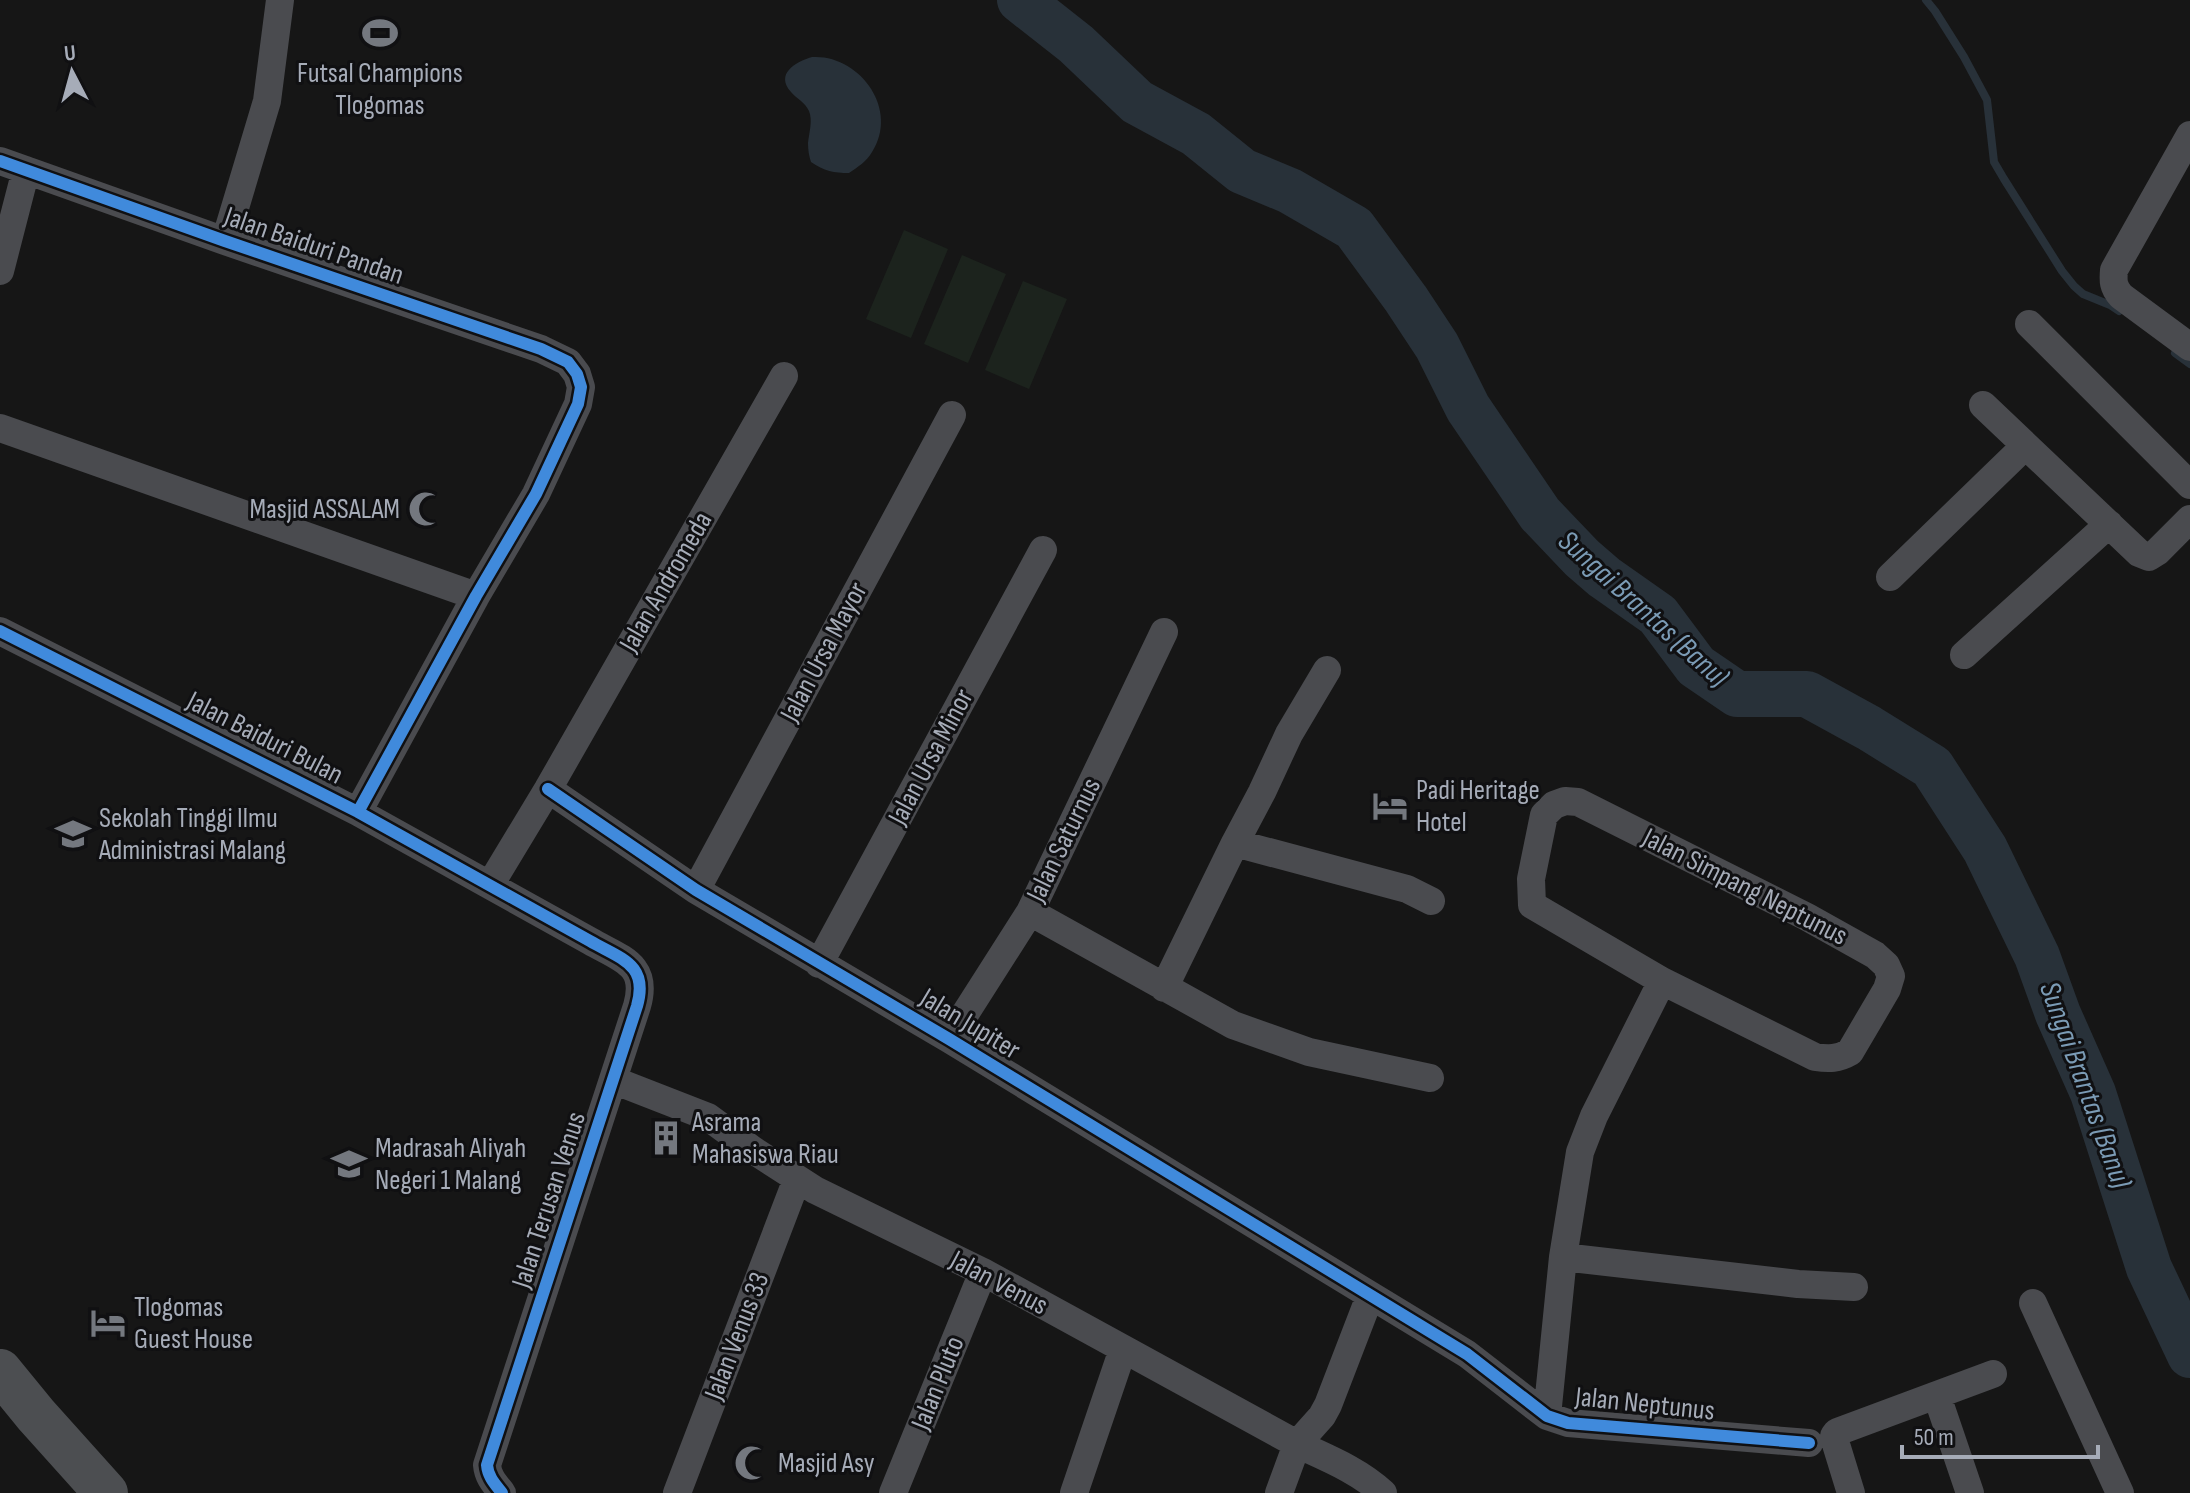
<svg xmlns="http://www.w3.org/2000/svg" width="2190" height="1493" viewBox="0 0 2190 1493" font-family="'Sofia Sans Condensed',sans-serif">
  <rect width="100%" height="100%" fill="#161616"/>
  <path fill="#1c231d" d="M904,230L948,249L911,338L866,319Z
    M962,255L1006,274L968,363L924,344Z
    M1023,281L1067,299L1029,389L985,370Z"/>
  <path fill="#283139" d="M812,57C859,54 900,109 872,152C867,161 858,167 849,173C834,173 824,171 811,162C809,156 808,150 808,143C809,133 813,121 809,111C805,102 797,99 791,92C775,74 795,62 812,57Z"/>
  <g fill="none" stroke-linecap="round" stroke-linejoin="round">
    <path stroke="#283139" stroke-width="8" d="M1926,0L1935,11L1964,57L1987,100L1994,162L2004,179L2062,271L2074,286L2083,294L2110,305L2119,311
      M2175,353L2190,364"/>
    <path stroke="#283139" stroke-width="46" d="M1020,0L1076,44L1137,102L1196,134L1242,171L1290,191L1354,228L1406,299L1437,346L1468,408L1540,514L1582,558L1604,577L1658,615L1696,666L1737,694H1807L1869,728L1932,767L1985,849L2037,956L2058,1014L2093,1093L2149,1268L2190,1355"/>
    <path stroke="#4a4b4f" stroke-width="28" d="M2190,135L2114,270C2113,281 2113,287 2121,296L2190,347
      M0,161L225,241L541,349L568,362L577,374L581,387L578,404L536,494L476,596L358,812
      M225,241L267,101L280,0
      M0,271L26,170
      M2029,324L2190,485
      M1983,405L2139,553L2149,557L2157,552L2190,519
      M0,428L476,596
      M1890,577L2025,446
      M0,631L358,812L590,941C621,959 649,964 637,1006L487,1465C488,1477 495,1484 502,1493
      M1964,655L2109,524
      M548,789L696,890L949,1039L1467,1354L1547,1416L1568,1423L1809,1443
      M1565,801L1578,802L1807,917L1875,955L1886,965L1891,976L1887,989L1850,1052C1838,1059 1829,1059 1815,1057L1662,981L1532,905L1531,879L1544,815L1554,805Z
      M1235,843L1262,792L1289,734L1327,670
      M490,885L548,789L784,376
      M696,890L952,415
      M1030,912L1233,1025L1309,1052L1430,1078
      M819,964L1043,550
      M1164,988L1235,843L1407,889L1431,901
      M949,1039L1030,912L1164,632
      M613,1080L708,1117L753,1150L815,1190L983,1272L1297,1444C1327,1458 1358,1470 1383,1493
      M1563,1257L1798,1284L1854,1287
      M2033,1303L2120,1493
      M1937,1396L1970,1493
      M1547,1416L1563,1257L1580,1152L1594,1116L1662,981
      M677,1493L797,1179
      M893,1493L983,1272
      M1074,1493L1123,1349
      M1279,1493L1297,1444L1322,1416L1328,1405L1370,1296
      M1851,1493L1835,1441L1834,1436L1837,1432L1993,1374"/>
    <path stroke="#4c4e51" stroke-width="44" d="M0,1371L36,1415L106,1493"/>
    <g stroke="#101012" stroke-width="17">
      <path id="cycleway" d="M0,161L225,241L541,349L568,362L577,374L581,387L578,404L536,494L476,596L358,812
        M0,631L358,812L590,941C621,959 649,964 637,1006L487,1465C488,1477 495,1484 502,1493
        M548,789L696,890L949,1039L1467,1354L1547,1416L1568,1423L1809,1443"/>
    </g>
    <use href="#cycleway" stroke="#408adc" stroke-width="12"/>
  </g>
  <defs>
    <g id="stadium-bare" transform="scale(2.76)"><path d="M0-5a6.5 5 0 1 0 0 10a6.5 5 0 1 0 0-10ZM-3.5-1.8h7v3.6h-7Z" fill="#74787f" stroke="#101012" stroke-width="2.5" paint-order="stroke"/></g>
    <g id="mosque-bare" transform="scale(2.76)"><path d="M3.5-4.9A6 6 0 1 0 3.5 4.9A5 5 0 1 1 3.5-4.9Z" fill="#74787f" stroke="#101012" stroke-width="2.5" paint-order="stroke"/></g>
    <g id="hotel-bare" transform="scale(2.76)"><path d="M-6-4.5h1.5V1H6V5H4.5V3h-9V5H-6ZM-4 0a1.8 1.8 0 1 1 3.6 0ZM.5 0V-2.5h3Q6-2.5 6 0Z" fill="#74787f" stroke="#101012" stroke-width="2.5" paint-order="stroke"/></g>
    <g id="university-bare" transform="scale(2.76)"><path d="M0-5L7-2L0 1L-7-2ZM-4 1L0 2.5L4 1V4Q0 6-4 4Z" fill="#74787f" stroke="#101012" stroke-width="2.5" paint-order="stroke"/></g>
    <g id="building-bare" transform="scale(2.76)"><path d="M-4-6H4V6H1V3H-1V6H-4ZM-2.5-4.3h1.7v1.8h-1.7ZM.8-4.3h1.7v1.8H.8ZM-2.5-1h1.7V.8h-1.7ZM.8-1h1.7V.8H.8Z" fill="#74787f" stroke="#101012" stroke-width="2.5" paint-order="stroke"/></g>
    <g id="school-bare" transform="scale(2.76)"><path d="M0-5L7-2L0 1L-7-2ZM-4 1L0 2.5L4 1V4Q0 6-4 4Z" fill="#74787f" stroke="#101012" stroke-width="2.5" paint-order="stroke"/></g>
  </defs>
  <g fill-rule="evenodd">
    <use href="#stadium-bare" x="380" y="33"/>
    <use href="#mosque-bare" x="426" y="509"/>
    <use href="#hotel-bare" x="1390" y="806"/>
    <use href="#university-bare" x="73" y="834"/>
    <use href="#building-bare" x="666" y="1138"/>
    <use href="#school-bare" x="349" y="1164"/>
    <use href="#hotel-bare" x="108" y="1323"/>
    <use href="#mosque-bare" x="752" y="1463"/>
  </g>
  <g text-anchor="middle" dominant-baseline="central" stroke-width="6" stroke-linejoin="round" paint-order="stroke">
    <g font-size="28" fill="#a6acb8" stroke="#101012" text-anchor="start">
      <text x="380" y="73" text-anchor="middle">Futsal Champions<tspan x="380" dy="32">Tlogomas</tspan></text>
      <text x="400" y="509" text-anchor="end">Masjid ASSALAM</text>
      <text x="1416" y="790">Padi Heritage<tspan x="1416" dy="32">Hotel</tspan></text>
      <text x="99" y="818">Sekolah Tinggi Ilmu<tspan x="99" dy="32">Administrasi Malang</tspan></text>
      <text x="692" y="1122">Asrama<tspan x="692" dy="32">Mahasiswa Riau</tspan></text>
      <text x="375" y="1148">Madrasah Aliyah<tspan x="375" dy="32">Negeri 1 Malang</tspan></text>
      <text x="134" y="1307">Tlogomas<tspan x="134" dy="32">Guest House</tspan></text>
      <text x="778" y="1463">Masjid Asy</text>
    </g>
    <g font-size="28" fill="#a6acb8" stroke="#101012">
      <text transform="translate(314 246) rotate(19)">Jalan Baiduri Pandan</text>
      <text transform="translate(666 582) rotate(-60)">Jalan Andromeda</text>
      <text transform="translate(824 652) rotate(-62)">Jalan Ursa Mayor</text>
      <text transform="translate(265 738) rotate(27)">Jalan Baiduri Bulan</text>
      <text transform="translate(931 757) rotate(-62)">Jalan Ursa Minor</text>
      <text transform="translate(1064 840) rotate(-64)">Jalan Saturnus</text>
      <text transform="translate(1745 887) rotate(27)">Jalan Simpang Neptunus</text>
      <text transform="translate(970 1024) rotate(31)">Jalan Jupiter</text>
      <text transform="translate(549 1200) rotate(-72)">Jalan Terusan Venus</text>
      <text transform="translate(999 1283) rotate(28)">Jalan Venus</text>
      <text transform="translate(737 1336) rotate(-69)">Jalan Venus 33</text>
      <text transform="translate(938 1383) rotate(-68)">Jalan Pluto</text>
      <text transform="translate(1645 1404) rotate(6)">Jalan Neptunus</text>
    </g>
    <g font-size="30" font-style="italic" fill="#7b9bb5" stroke="#101012">
      <text transform="translate(1643 609) rotate(42)">Sungai Brantas (Banu)</text>
      <text transform="translate(2085 1085) rotate(70)">Sungai Brantas (Banu)</text>
    </g>
  </g>
  <g transform="translate(72 72) rotate(354)" stroke="#101012" stroke-width="6" paint-order="stroke">
  <path d="M0-6L14 30L0 20L-14 30Z" fill="#a6acb8"/>
  <text y="-12" font-size="22" font-weight="bold" text-anchor="middle" fill="#a6acb8">U</text>
  </g>
  <path d="M1902 1445v12h196v-12" fill="none" stroke="#a6acb8" stroke-width="4"/>
  <text x="1914" y="1445" font-size="24" fill="#a6acb8" stroke="#101012" stroke-width="6" paint-order="stroke">50 m</text>
</svg>
